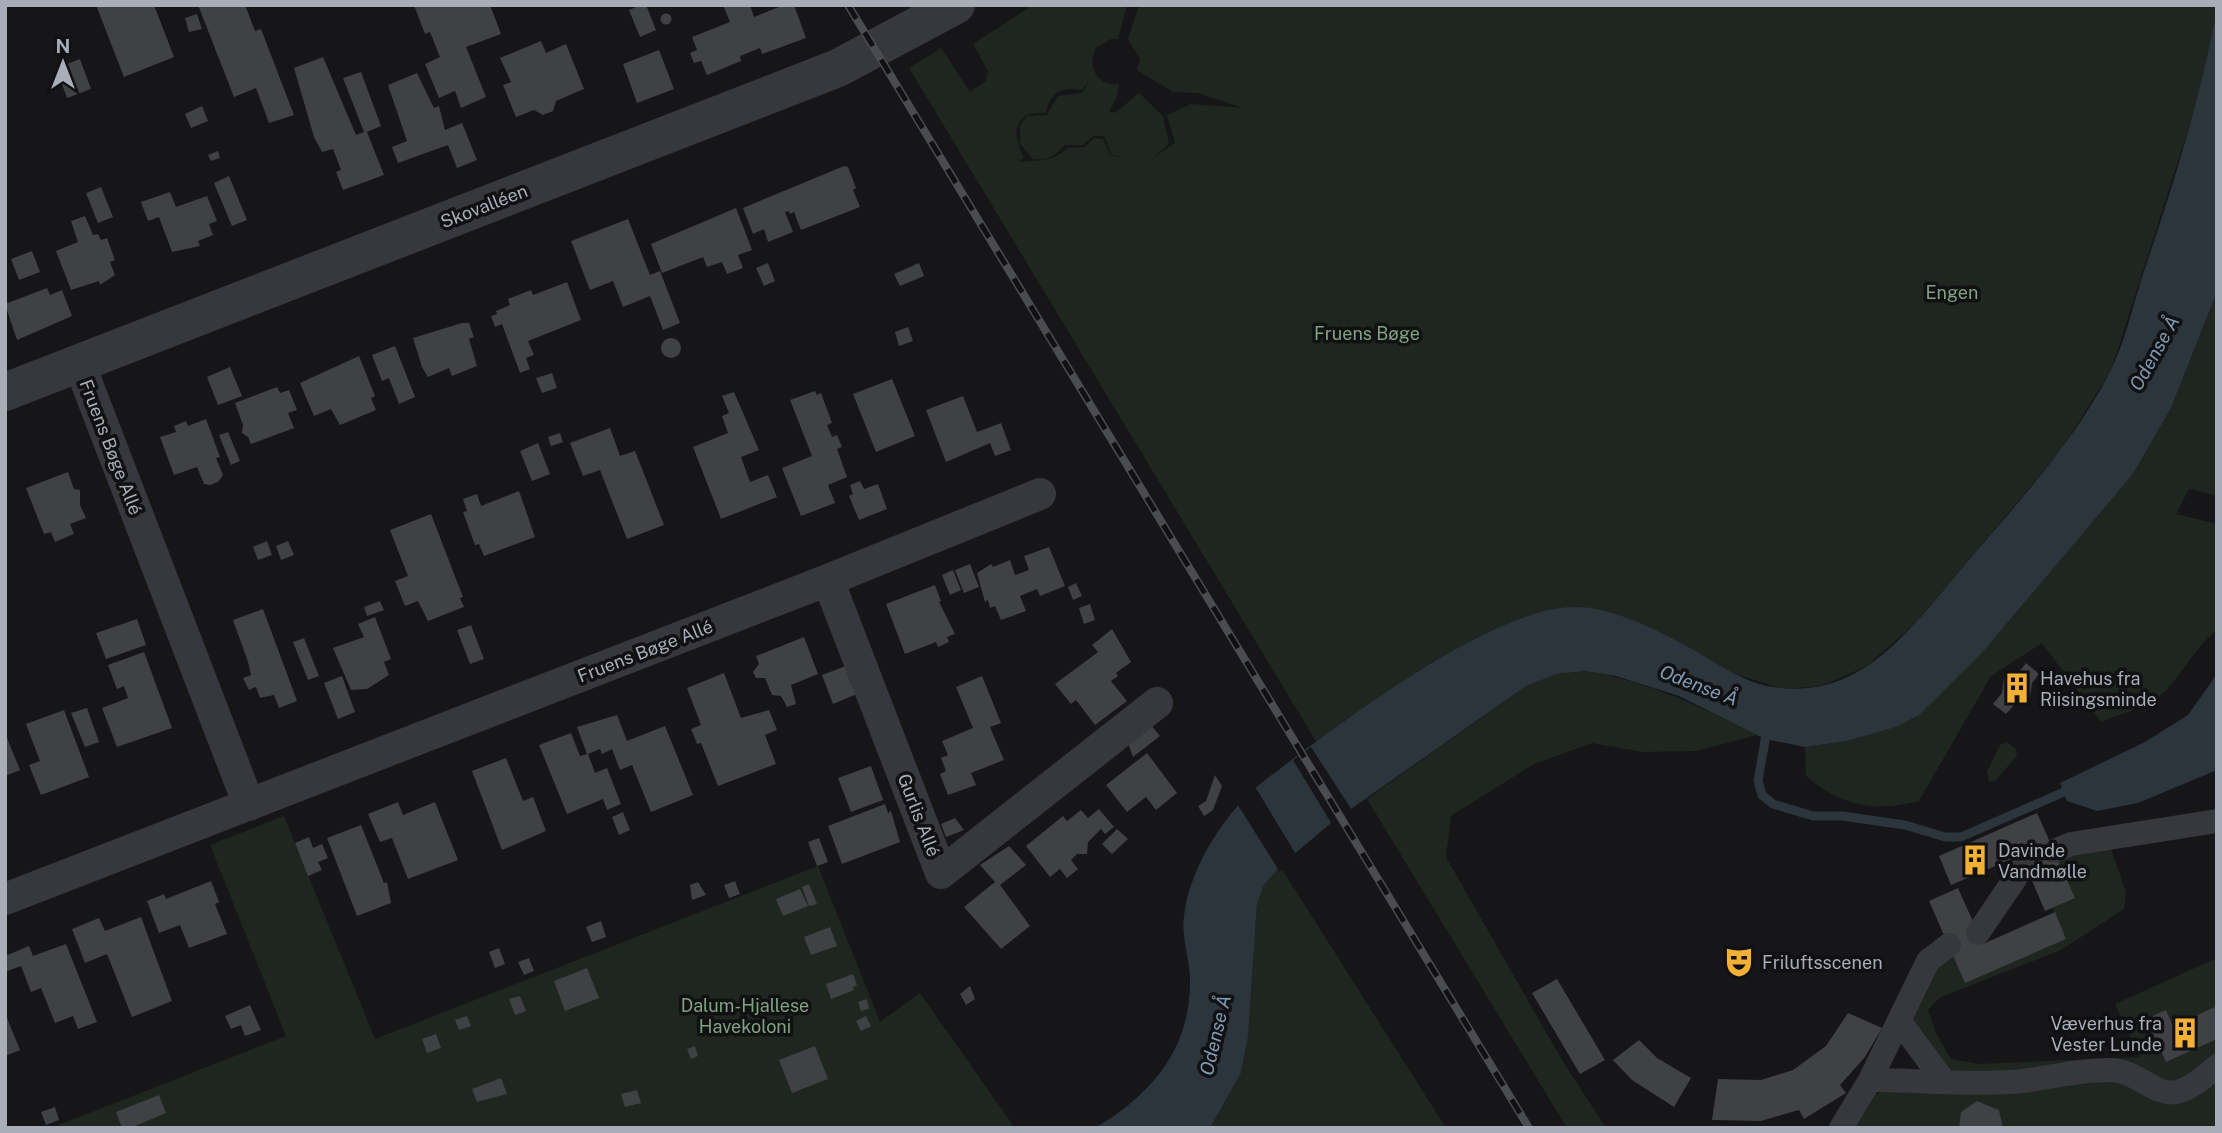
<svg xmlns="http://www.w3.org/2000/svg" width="2222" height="1133" viewBox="0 0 2222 1133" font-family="'Public Sans',sans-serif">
  <rect width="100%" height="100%" fill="#161618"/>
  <path fill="#1e261f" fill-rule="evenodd" d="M1033,5H1127L1118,39H1111L1096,48C1087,67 1096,86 1119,84L1117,97L1109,111L1115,113L1139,93L1163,116L1169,144L1154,157L1175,143L1167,115L1191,104L1243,108L1198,93L1173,92L1137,70L1140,59L1128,39L1139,5H2217V9L2203,83L2111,371L2058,454L1915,624L1865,667L1821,686L1782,689L1720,669L1679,642L1615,615L1576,606L1395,687L1317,743L909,68L941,48L970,92L986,81L988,71L973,44ZM1091,79L1082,93L1058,96L1047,115L1027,116L1020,126V144L1033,159C1048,161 1055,156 1065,145H1083L1093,136H1104L1111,154L1124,158L1110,155L1103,139L1094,138L1085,147L1067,148C1051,164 1036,159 1016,162L1024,158C1011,134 1013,110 1046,113C1050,92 1061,87 1082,90Z
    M2217,292V496L2189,489L2176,514L2217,524V630C2191,650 2180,683 2153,701C2138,710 2117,715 2101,722L2042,643L1991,676L1919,801C1873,812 1843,807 1806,776L1805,747L1847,741L1896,727L1982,653L2133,474L2171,408Z
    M1585,671C1648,681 1701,707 1757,735L1696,751L1643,752L1592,743L1534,764L1451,816L1446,857L1562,1060L1606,1128H1567L1367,799L1526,686L1557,674Z
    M2006,742L2016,749L2017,756L1995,781H1989L1987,772L2000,745Z
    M284,816L375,1039L818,866L880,1022L920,993L1015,1128H51L286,1036L210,845Z
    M2110,846L2126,892L2124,909L2061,950L1939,998L1928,1010L1936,1033L1951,1059L1980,1064L2139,1057L2115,1004L2217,958V1006L2173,1026L2166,1010V1062L2217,1039V1059L2183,1082L1948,1075L1917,1032L1912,1014L1930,968L1951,951L1965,982L2066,939L2052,908L2074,898L2056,856Z
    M1280,866L1446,1128H1210L1241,1073L1248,1037L1257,904L1264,885Z
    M2217,1074V1128H2003L1999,1110L1977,1101L1961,1112L1959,1128H1846L1872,1096L1881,1092L2106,1076L2148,1091Z"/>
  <path fill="#2c353c" d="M2217,9V292L2171,408L2133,474L1982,653L1919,715L1896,727L1847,741L1805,747L1765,739L1679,696L1616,676L1585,671L1557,674L1526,686L1331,823L1280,866L1264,885L1257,904L1248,1037L1241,1073L1210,1128H1095C1151,1095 1191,1049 1190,980C1190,959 1181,938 1184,916C1190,865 1228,807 1269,777C1337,726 1490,608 1574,607C1607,606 1649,626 1679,642C1729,668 1753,696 1816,687C1877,677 1921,617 1958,573C2011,510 2070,448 2109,374C2124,345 2132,309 2142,277C2172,189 2200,101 2217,9Z
    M2217,674V770L2138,803L2097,811L2067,801L2060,783L2145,742L2188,715Z"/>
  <path fill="#161618" d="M1311,747L1353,812L1333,826L1293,760Z
    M1254,785L1297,856L1280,872L1236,802Z"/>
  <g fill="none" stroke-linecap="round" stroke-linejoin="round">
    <path stroke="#2c353c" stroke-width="9" d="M1767,729L1758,781L1762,795L1773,804L1813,816H1842L1905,825L1945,837H1961L2064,792"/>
  </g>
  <path fill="#404145" d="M96,5H154L174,57L124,77Z
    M198,5H245L255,31L261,29L294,115L269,123L256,88L234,97Z
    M414,5H490L501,34L466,47L486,97L461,108L455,91L439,98L425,64L440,57L430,32L425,34Z
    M641,5H646L656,30L640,37L629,10Z
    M723,5H750L754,17L784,5H794L806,38L762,54L760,48L740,56L741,61L707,75L701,61L694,63L690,53L697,50L692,37L730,22Z
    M660.5 19a5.5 5.5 0 1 1 11 0a5.5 5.5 0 1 1-11 0Z
    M197,14L202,29L189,32L185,18Z
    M541,41L546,53L566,44L584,89L556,101L553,111L543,115L534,110L516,117L503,85L511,82L500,58Z
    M659,50L674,89L637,103L623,64Z
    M323,57L356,135L364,132L343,78L361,72L381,126L367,132L384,175L343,190L336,172L341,170L333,149L322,152L314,137L294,68Z
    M80,59L91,89L67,98L56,68Z
    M417,73L434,108L439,106L445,130L462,123L477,160L457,168L448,145L398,163L392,147L407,141L388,85Z
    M202,106L208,121L191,128L185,114Z
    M218,151L220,158L211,161L208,155Z
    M844,166L848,167L856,188L853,190L860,207L801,230L794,212L790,214L789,211L785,212L793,232L768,242L764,229L753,234L743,208Z
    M229,176L247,220L232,226L214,183Z
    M101,187L113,217L98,223L86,193Z
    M170,192L176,207L207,196L217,221L209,224L213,235L198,241L200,246L172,252L159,217L148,221L141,202Z
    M736,208L752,250L738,255L743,268L727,274L722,262L707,267L703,257L662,273L651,244Z
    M85,216L93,235L98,234L101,240L107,238L115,260L110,262L115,275L100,285L99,281L71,290L56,251L78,242L71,221Z
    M628,219L650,275L660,271L680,323L663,330L650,296L623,307L613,281L590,290L571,241Z
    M32,251L40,272L19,280L11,259Z
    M768,263L775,281L764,286L756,268Z
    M919,263L924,276L900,286L894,274Z
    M567,282L581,320L528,341L534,355L526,358L530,369L520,373L502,324L495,327L491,316L497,314L496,311L510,305L508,299L531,290L533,295Z
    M47,288L50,295L62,290L72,316L17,340L5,304Z
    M462,323H469L474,337L469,339L477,366L452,376L449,368L428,377L422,367L413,338Z
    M908,327L913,341L899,346L895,332Z
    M661 348a10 10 0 1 1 20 0a10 10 0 1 1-20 0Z
    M395,346L415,397L399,404L389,378L382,381L372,355Z
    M359,356L375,396L371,398L376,410L340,425L331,409L314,416L300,383Z
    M230,367L242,396L218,405L207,377Z
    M552,373L557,388L542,393L536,378Z
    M892,379L915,436L876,452L853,394Z
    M277,387L280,393L289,390L297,410L288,413L294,428L251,444L248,437L242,433L243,425L235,403Z
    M815,391L817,395L821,393L832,423L827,425L832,437L837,435L842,447L837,449L847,477L828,485L835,503L801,516L782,468L812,456L790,400Z
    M734,392L759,450L741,457L750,482L768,475L777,497L721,519L693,447L728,433L722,416L729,413L722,396Z
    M963,396L977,432L1001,423L1011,450L995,456L990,443L946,462L926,410Z
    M206,419L220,457L216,458L223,475L218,482L210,485L204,484L197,467L174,475L160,437L176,432L174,426L186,421L188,426Z
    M610,428L620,456L635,451L664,525L627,539L600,470L583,476L570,443Z
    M228,432L240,461L231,465L219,435Z
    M560,433L563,442L551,446L548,437Z
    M538,443L550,474L532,481L520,451Z
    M68,472L74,489L80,490V505L86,518L70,524L74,534L55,542L51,532L44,534L26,488Z
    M860,481L864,489L878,484L887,509L859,520L849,496L853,494L850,485Z
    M519,491L535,537L484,556L479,544L475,545L463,512L467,511L463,499L477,494L481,506Z
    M431,514L463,597L460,598L464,607L428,621L418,601L405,606L395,581L408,576L390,530Z
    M267,541L272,555L258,560L253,547Z
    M288,541L294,555L281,560L276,546Z
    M1049,547L1065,586L1040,596L1037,589L1020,596L1026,611L1001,620L995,606L990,608L988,600L985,602L977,573L991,564L993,567L1010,560L1015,575L1029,570L1024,556Z
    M970,564L979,587L964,593L955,570Z
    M953,570L961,590L950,595L942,575Z
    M1076,583L1082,596L1073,600L1068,587Z
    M935,585L941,601L939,602L955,634L947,637L949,642L938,647L936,642L905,654L886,604Z
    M380,601L384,610L367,616L364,607Z
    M1090,604L1095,620L1084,624L1079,608Z
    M263,609L297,701L279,708L274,695L260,698L256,687L249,690L243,678L251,675L248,662L233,620Z
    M375,617L391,659L384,662L389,675L367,689L351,690L333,648L364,637L358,624Z
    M137,619L146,645L106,659L96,633Z
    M471,625L484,659L470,664L457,630Z
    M1112,629L1131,662L1116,673L1118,676L1111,681L1127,701L1095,725L1076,700L1071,704L1055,684L1098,652L1092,645Z
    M804,637L818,674L791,685L796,704L787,707L781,696L772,695L765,678H756L753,672L759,664L756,656Z
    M304,638L319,676L308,680L293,642Z
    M144,652L172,728L117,747L102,708L128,698L124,686L117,689L108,665Z
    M2026,663L2039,674L2032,683L2030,697L2023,703L2015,704L2006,714L1993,704L2002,693L2004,678L2019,672Z
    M846,666L857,694L833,704L822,675Z
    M724,673L741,718L769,710L777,730L765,735L776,764L718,786L701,743L697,744L691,729L701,725L687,688Z
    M342,676L355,712L338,719L324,683Z
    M982,676L1001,723L990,727L1004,760L971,773L976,785L948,795L940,774L946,771L941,758L948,755L942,741L973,728L956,687Z
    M87,708L99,742L85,747L71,713Z
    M64,710L89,777L41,795L29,765L40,761L26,724Z
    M617,715L627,741L665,726L693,795L651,812L632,765L620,770L612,749L602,754L600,749L588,754L595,773L607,768L621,804L607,810L603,799L567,814L539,745L571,733L580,756L587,754L577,727Z
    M1151,725L1160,736L1133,757L1128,743Z
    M5,733L20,770L5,776Z
    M1147,753L1177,793L1156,810L1146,797L1127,812L1106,785Z
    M506,758L523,801L533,797L546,831L502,850L472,771Z
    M871,766L883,800L851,812L838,778Z
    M1215,775L1222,786L1213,810L1204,816L1198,806L1206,801Z
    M398,802L403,815L435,802L458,860L408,879L392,838L380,842L368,814Z
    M885,804L888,813L891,811L900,842L842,864L828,826Z
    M1099,809L1114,827L1105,834L1101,829L1088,842L1087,854H1077L1071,860L1078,869L1067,878L1060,869L1050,877L1026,846L1063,816L1067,821L1081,810L1088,818Z
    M623,812L630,830L619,835L612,817Z
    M2037,813L2075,898L2045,911L2021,855L1951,885L1939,856Z
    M955,818L964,830L946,837L941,824Z
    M361,825L384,883L387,882L391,903L357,916L327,838Z
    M1117,829L1128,839L1112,854L1102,844Z
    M309,837L313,848L322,844L328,858L318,862L322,870L308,876L295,843Z
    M819,838L828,862L817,866L808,842Z
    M1009,846L1026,865L1000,885L1030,926L1001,949L964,907L995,882L980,865Z
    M211,881L219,902L215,904L227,934L189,948L180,925L159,933L147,901L164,894L166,899Z
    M735,881L740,894L729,898L724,885Z
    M698,882L706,895L692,900L690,885Z
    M809,884L817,904L809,906L802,887Z
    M1958,888L1983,944L2055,912L2066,939L1965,983L1929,901Z
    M800,889L808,906L783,916L776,899Z
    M141,917L172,1001L132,1017L107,954L85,963L72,929L99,918L105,931Z
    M601,921L606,937L592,942L586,927Z
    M830,927L837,946L811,955L804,937Z
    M66,944L97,1022L78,1029L73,1016L55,1023L41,988L31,992L21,966L5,972V956L29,946L33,956Z
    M499,948L505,964L495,968L489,952Z
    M529,958L534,971L524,975L518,962Z
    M587,968L599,998L565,1011L554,981Z
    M853,974L857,985L853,987L854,990L831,999L826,984Z
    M1557,979L1605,1060L1580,1074L1532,993Z
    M970,986L975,999L966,1005L960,994Z
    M520,996L526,1011L515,1015L509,999Z
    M867,999L869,1009L861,1011L858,1002Z
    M250,1005L261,1030L245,1036L241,1025L231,1029L225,1016Z
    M2217,1006V1039L2166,1062L2146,1019L2166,1010L2173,1026Z
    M5,1013L20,1050L5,1056Z
    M1848,1013L1882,1028L1865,1057L1840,1085L1846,1093L1804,1119L1799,1110L1761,1121L1712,1120L1718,1079L1761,1080L1793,1070L1826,1046Z
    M467,1016L471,1026L459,1030L455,1020Z
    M866,1016L871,1026L861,1031L856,1021Z
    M436,1034L441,1048L427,1053L422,1039Z
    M1639,1040L1657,1058L1691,1078L1674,1107L1632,1080L1613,1060Z
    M695,1046L698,1056L691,1059L687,1049Z
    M815,1046L828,1079L792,1093L779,1060Z
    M501,1078L507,1094L477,1102L472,1089Z
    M637,1090L641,1103L625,1107L621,1094Z
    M159,1095L166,1113L130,1128H122L116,1112Z
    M1977,1101L1999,1110L2003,1128H1959L1961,1112Z
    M55,1107L59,1120L46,1125L41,1112Z"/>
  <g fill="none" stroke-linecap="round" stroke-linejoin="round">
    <path stroke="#37383d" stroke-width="24" d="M2054,851L2071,844L2217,821
      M1978,933L2025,864
      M1900,1022L1943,1080
      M1870,1080C1916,1080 1964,1085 2010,1082C2044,1080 2077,1069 2112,1070C2137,1071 2155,1096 2176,1092C2191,1089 2205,1076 2217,1066
      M1841,1128L1870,1080L1928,961L1949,945"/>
    <path stroke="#37383d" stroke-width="32" d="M79,363L249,805
      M828,580L941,873L1157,703
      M5,899L828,580L1040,494"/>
    <path stroke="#37383d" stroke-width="38" d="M5,392L838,68L956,5"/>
    <g stroke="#4a4c52" stroke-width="8">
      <path id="rail" d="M848,5L1529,1128"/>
    </g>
    <use href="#rail" stroke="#111113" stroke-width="5" stroke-dasharray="16" stroke-linecap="butt"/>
  </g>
  <defs>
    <g id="building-bare" transform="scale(2.415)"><path d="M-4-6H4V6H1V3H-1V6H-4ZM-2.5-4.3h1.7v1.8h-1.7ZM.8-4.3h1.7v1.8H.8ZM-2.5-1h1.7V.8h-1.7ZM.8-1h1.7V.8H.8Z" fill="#f2b134" stroke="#111113" stroke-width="2.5" paint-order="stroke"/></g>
    <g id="theatre-bare" transform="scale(2.415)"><path d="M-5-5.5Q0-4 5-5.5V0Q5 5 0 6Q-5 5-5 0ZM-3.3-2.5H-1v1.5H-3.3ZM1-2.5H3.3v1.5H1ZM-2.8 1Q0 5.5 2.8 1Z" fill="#f2b134" stroke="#111113" stroke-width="2.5" paint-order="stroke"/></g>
  </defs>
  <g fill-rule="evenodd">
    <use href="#building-bare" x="2017" y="688"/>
    <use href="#building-bare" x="1975" y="860"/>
    <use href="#theatre-bare" x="1739" y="962"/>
    <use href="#building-bare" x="2185" y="1033"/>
  </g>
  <g text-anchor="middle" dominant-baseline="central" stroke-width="7" stroke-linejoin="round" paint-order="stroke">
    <g font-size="18" fill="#a8adb8" stroke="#111113">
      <text transform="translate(484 206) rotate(-21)">Skovalléen</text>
      <text transform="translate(111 447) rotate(69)">Fruens Bøge Allé</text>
      <text transform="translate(645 651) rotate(-21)">Fruens Bøge Allé</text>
      <text transform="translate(919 815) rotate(69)">Gurlis Allé</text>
    </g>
    <g font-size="18" fill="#7fa381" stroke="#111113">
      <text x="1952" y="292">Engen</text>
      <text x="1367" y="333">Fruens Bøge</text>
      <text x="745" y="1005">Dalum-Hjallese<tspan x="745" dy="21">Havekoloni</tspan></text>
    </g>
    <g font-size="18" fill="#a8adb8" stroke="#111113" text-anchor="start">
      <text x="2040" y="678">Havehus fra<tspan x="2040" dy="21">Riisingsminde</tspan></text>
      <text x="1998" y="850">Davinde<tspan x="1998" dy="21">Vandmølle</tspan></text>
      <text x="1762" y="962">Friluftsscenen</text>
      <text x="2162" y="1023" text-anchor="end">Væverhus fra<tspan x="2162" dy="21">Vester Lunde</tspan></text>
    </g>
    <g font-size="19" font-style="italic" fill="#7f9bb3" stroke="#111113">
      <text transform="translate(2154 353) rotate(-61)">Odense Å</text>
      <text transform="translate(1699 685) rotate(21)">Odense Å</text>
      <text transform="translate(1215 1035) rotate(-77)">Odense Å</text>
    </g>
  </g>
  <rect width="2222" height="1133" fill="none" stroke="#a8adb8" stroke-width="14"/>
  <g transform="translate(63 63)" stroke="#111113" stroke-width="5" paint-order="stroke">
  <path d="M0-5L12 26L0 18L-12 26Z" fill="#a8adb8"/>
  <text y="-10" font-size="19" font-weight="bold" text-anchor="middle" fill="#a8adb8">N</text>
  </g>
</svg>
